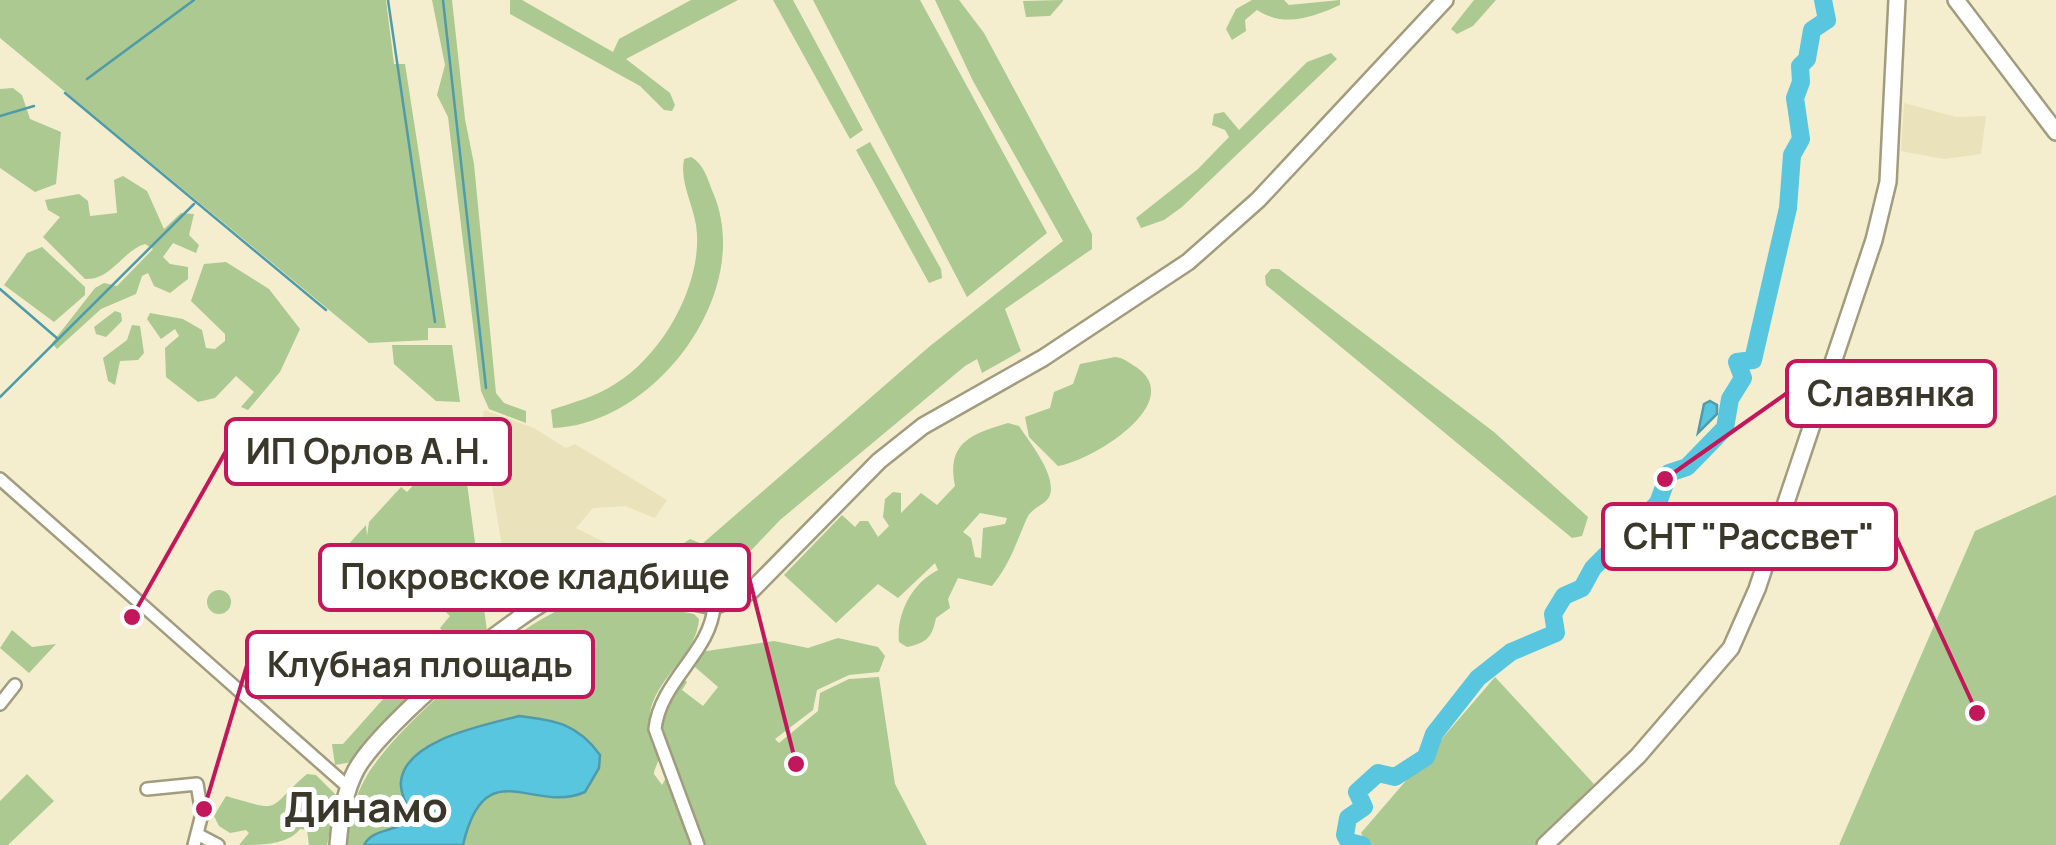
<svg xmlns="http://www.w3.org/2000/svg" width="2056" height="845" viewBox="0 0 2056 845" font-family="Manrope,sans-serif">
  <rect width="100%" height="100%" fill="#f4eece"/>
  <path fill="#eae2bb" d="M1904,103L1956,117L1986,116L1981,154L1944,159L1901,151Z
    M484,410L534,428L566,448L575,444L667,500L655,518L625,506L593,508L576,528L614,547L608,561L589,554L588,572L509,589L482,425Z"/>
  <path fill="#abc990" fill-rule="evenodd" d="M0,0H386L394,64H405L446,328H428V340L369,343L0,38Z
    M432,0H452L465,119L474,164L496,393L504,403L526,411V423L489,409L481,391L448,117L437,95L445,65Z
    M510,0H522L613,52L619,39L691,0H738L626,59L670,93L675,105L672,111L664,110L640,86L510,14Z
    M773,0H793L863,130L850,139Z
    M813,0H920L1047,233L967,297Z
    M935,0H959L984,33L1092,234V249L1005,309L1021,351L982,373L977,359L965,366L780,520L742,560L725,561L709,580L697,585L676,572L670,562L675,549L690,539L702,544L930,346L1063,241L973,81Z
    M1252,0H1284L1289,5L1340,0V5C1313,17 1285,28 1257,10L1245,20L1246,31L1232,40L1226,29L1236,9Z
    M1474,0H1496L1473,26L1457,34L1451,29Z
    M1023,1L1063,0V1L1050,16L1026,17Z
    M1331,53L1337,59L1182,207L1164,220L1141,228L1136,218L1198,169L1229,137L1225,130L1212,125L1214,114L1224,112L1239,130L1307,62Z
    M13,88L22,95L30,119L61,132L56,184L35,192L0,168V89Z
    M870,142L941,269L942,278L929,283L856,150Z
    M691,157C705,165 708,181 714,195C754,294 654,425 553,428L551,410C572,403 597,396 615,384C661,356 700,289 697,234C696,208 679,185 684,159Z
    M123,176L147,191L164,229L181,213L194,214L189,235L199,245L196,253L173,243L163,257L170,264L188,267V279L170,293L154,286L148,273L142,276L136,294L101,309L57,349L52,343L95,288L104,283L117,286L153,249L145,244C122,251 112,280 85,279L43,237L60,217L48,210L45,200L79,194L88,201L90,216L117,213L114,180Z
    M42,247L85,287V295L54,322L4,285L27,253Z
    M226,262L269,289L300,329L280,372L248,410L241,407L254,392L236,376L215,398L198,402L166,377L165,348L179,336L175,329L161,339L147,319L150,313L183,319L202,330L206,348L215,349L225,341V334L191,301L204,264Z
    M1271,269H1279L1494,432L1588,517L1582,536L1572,538L1266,285L1265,276Z
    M115,311L121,313L122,321L106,337L96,334L94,327Z
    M132,325L140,326L144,353L138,360L120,361L115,385L108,381L103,358L127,340Z
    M392,345H452L460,402L436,401L394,364Z
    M1115,357C1124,358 1128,362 1136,367C1188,402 1092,461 1058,466L1029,437L1025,417L1050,408L1054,392L1073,384L1080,364Z
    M1008,423L1019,426C1030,443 1051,468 1051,489C1051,505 1033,505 1027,518C1016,543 1010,564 992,586L958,578L948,599L950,608L936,618C932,638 926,643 907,647L899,642C896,614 912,583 938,570L935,563L898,598L878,584L836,623L784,575L842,515L855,527L860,521H868L878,537L889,526L883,517L885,499L893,492L901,493V513L921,493L937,505L955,486C946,442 972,434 1008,423ZM980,513L1007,518L1005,524L983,528L981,558L975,557L971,538L963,532Z
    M441,446L459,461L466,476L487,631L405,701L352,762L335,765L332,744H343L443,632L440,628L450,616L417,586L410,593L395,585L381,595L362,583L367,576L358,563L353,574L335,559L366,525L367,536L369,522L401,487L407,492L440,456L435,450Z
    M2056,495V845H1839L1975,531Z
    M207 602a12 12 0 1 1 24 0a12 12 0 1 1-24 0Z
    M598,595L694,614L699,619C697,653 660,675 651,708C646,728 660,743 658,761C657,766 654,769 654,774L662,785L668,774L657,723L681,676L687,682L682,690L703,706L718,687L695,667L700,652L774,641L808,648L838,638L878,647L885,656L879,672L849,675L817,690L813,710L775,739L779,743L818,711L820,693L849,679L879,677L895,784L927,845H347C347,822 354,799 365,779C396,722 536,606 598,595Z
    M12,630L32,647L56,644L29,673L0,648Z
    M1495,677L1594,784L1534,845H1368L1361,833Z
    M27,774L54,801L8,845H0V801Z
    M307,774L316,775L337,796L327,845H309L307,830L300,829C288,845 261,845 239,845L249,833L246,830L230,833L219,826L214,816L226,796C285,813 265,810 307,774Z"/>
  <path fill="#58c6df" stroke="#4f9ba9" stroke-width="2.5" d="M1710,401L1717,405V414L1698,433L1704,404Z
    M519,716C555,720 578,724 600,755L599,768L585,792C533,815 485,750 463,845H364C373,828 395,833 408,819C410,805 399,795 401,781C406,739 486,725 519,716Z"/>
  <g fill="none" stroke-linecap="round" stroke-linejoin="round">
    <path stroke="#4f9ba9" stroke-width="2.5" d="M388,0L435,322
      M443,0L486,388
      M87,79L194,0
      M65,93L326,310
      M0,116L34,106
      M0,289L58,339
      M0,397L194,204"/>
    <path stroke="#58c6df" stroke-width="18" d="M1362,845L1349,842L1345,835L1348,818L1364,807L1357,792L1378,773L1395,777L1426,757L1434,734L1478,678L1511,652L1556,633L1553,614L1564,596L1582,588L1593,568L1658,503L1669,473L1687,467L1725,428L1730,399L1743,378L1737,362L1753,360L1788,208L1792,155L1801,139L1795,98L1801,82L1800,66L1807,59L1812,30L1827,20L1823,0"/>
    <g stroke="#a29c7f" stroke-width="16">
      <path id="street" d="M0,479L348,787
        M0,704L15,685
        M147,789L197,784L202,814L194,845
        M197,834L218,845
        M698,845L655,729C660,681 711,652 714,606"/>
    </g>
    <g stroke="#a29c7f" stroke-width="20">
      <path id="secondary" d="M1956,0L2056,132
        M338,845C340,819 344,793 356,770C381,724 519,608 568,590C580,586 594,585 607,585L714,606L751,591L879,461L923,426L1043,358L1188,262L1258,200L1445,0
        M1545,845L1638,756L1731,648L1757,589L1874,240L1888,182L1897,0"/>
    </g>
    <use href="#street" stroke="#fff" stroke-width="11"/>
    <use href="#secondary" stroke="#fff" stroke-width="15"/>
  </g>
  <g text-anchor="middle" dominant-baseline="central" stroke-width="10" stroke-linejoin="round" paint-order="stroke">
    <g font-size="42" font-weight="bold" fill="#3a372b" stroke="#fff">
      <text x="366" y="806">Динамо</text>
    </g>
  </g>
  <path fill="none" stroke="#c2185b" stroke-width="4" d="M1665 479L1787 393M132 617L226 451M1977 713L1896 537M796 764L749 577M204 809L247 665"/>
  <g fill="#c2185b" stroke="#fff" stroke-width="4">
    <circle cx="1665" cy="479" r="10"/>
    <circle cx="132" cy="617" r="10"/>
    <circle cx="1977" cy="713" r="10"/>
    <circle cx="796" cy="764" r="10"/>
    <circle cx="204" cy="809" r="10"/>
  </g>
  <g fill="#fff" stroke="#c2185b" stroke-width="4">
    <rect x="1787" y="361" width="208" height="65" rx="10"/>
    <rect x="226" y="419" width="284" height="65" rx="10"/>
    <rect x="1603" y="504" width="293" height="65" rx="10"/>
    <rect x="320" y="545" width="429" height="65" rx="10"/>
    <rect x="247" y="632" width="346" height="65" rx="10"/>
  </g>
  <g font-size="35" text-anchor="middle" font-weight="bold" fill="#3a372b">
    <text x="1891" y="406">Славянка</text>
    <text x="368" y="464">ИП Орлов А.Н.</text>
    <text x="1749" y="549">СНТ "Рассвет"</text>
    <text x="535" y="589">Покровское кладбище</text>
    <text x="420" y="677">Клубная площадь</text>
  </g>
</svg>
